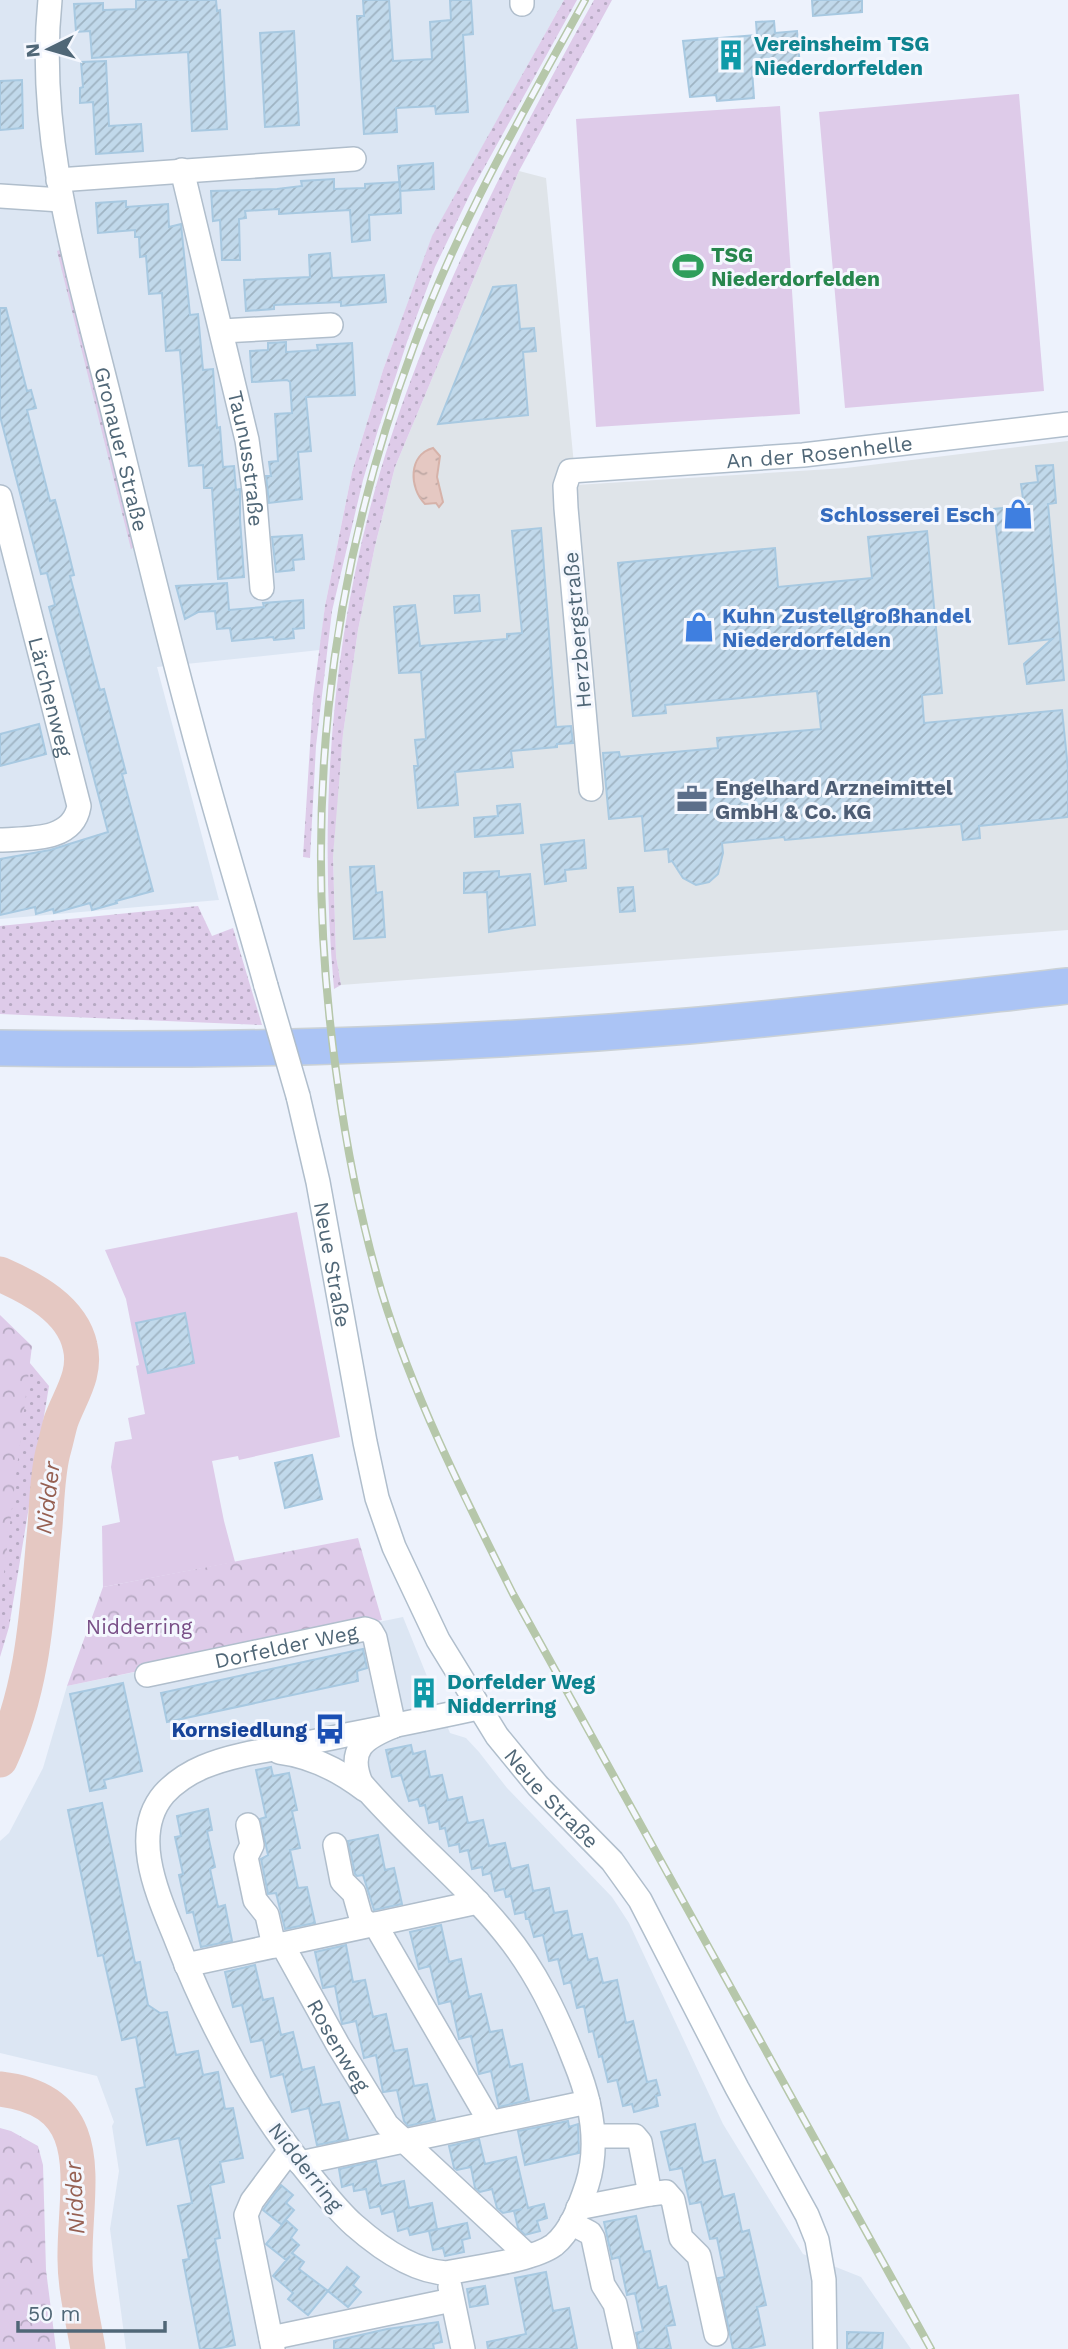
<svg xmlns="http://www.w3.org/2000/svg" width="1068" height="2349" viewBox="0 0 1068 2349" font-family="'Work Sans',sans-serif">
  <defs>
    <pattern id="grass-dots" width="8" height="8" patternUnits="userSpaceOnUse" patternTransform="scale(1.75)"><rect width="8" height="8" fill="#decbe9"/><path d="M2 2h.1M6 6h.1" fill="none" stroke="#b6a9c2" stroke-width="1.8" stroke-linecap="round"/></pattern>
    <pattern id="forest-crowns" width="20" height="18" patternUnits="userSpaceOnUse" patternTransform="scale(1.75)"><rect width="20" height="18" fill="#decbe9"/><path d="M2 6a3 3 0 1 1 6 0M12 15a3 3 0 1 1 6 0" fill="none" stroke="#b6a9c2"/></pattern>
    <pattern id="water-ripples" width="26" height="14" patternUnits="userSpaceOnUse" patternTransform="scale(1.75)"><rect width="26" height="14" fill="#e5c8c2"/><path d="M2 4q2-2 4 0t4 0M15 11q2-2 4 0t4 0" fill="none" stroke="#bca6a2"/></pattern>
    <pattern id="building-hatch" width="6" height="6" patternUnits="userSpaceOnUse" patternTransform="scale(1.75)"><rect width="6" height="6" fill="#c1d9eb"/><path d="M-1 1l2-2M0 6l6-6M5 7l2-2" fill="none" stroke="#9fb4c3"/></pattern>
  </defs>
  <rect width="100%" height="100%" fill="#edf2fc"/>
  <path fill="#dce6f3" d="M0,0H564L432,237L383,370L352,472L325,606L320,650L157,667L219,900L0,919Z
    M403,1617L450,1733L466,1738L479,1752L507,1788L612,1897L629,1923L723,2124L803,2254L861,2277L911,2349H126L110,2229L119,2171L112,2126L114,2122L97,2076L0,2053V1841L9,1833L43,1768L67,1686Z"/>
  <path fill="#dfe4e9" d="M519,171L546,178L576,485L846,468L1068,441V930L341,985L336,956L333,856L336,813L343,734L358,630L375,546L395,467Z"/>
  <path fill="url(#grass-dots)" d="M564,0H577L473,188L435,267L407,342L378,430L363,480L332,611L316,746L310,858L303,857L313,698L325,606L352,472L383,370L432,236Z
    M594,0H612L519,171L395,467L375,546L358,630L343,734L333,857L336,956L341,985L334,989C317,802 333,610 393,431C443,280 517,138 594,0Z
    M64,248L136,546L131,549L57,251Z
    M198,906L212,936L233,928L262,1025L0,1014V926Z
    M0,1327L49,1386L9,1627L0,1657Z"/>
  <path fill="url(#forest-crowns)" d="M0,1315L32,1346L0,1605Z
    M358,1538L382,1620L67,1686L103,1587Z
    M0,2128L11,2131L38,2146L43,2165L46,2270L56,2349H0Z"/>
  <path fill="#decbe9" d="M1019,94L1044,391L845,408L819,112Z
    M780,106L800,414L596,427L576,119Z
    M297,1212L340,1437L239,1460L238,1456L212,1461L224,1521L235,1562L103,1587L102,1526L120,1522L111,1467L115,1442L132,1439L128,1418L145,1414L136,1366L139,1365L126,1299L105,1250Z"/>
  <path fill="url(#water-ripples)" stroke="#d6b2a9" stroke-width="2" d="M433,448L440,456L437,477L443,502L439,507L436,503L425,504C409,488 408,455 433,448Z"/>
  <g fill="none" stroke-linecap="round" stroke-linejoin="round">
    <path stroke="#e5c8c2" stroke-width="35" d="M0,1274C32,1288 72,1309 80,1346C87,1374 70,1396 61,1421C58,1431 56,1442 53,1452C47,1476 47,1502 45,1526C37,1608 35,1684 0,1760
      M0,2089C103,2101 74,2188 75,2259C75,2289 83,2319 88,2349"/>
  </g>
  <path fill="url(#building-hatch)" stroke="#a8c9e1" stroke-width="2" d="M136,0H216L217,11L220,10L227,129L192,131L188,52L92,58L90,31L76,32L74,4L103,3V10L136,9Z
    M363,0H389L393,61L432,59L430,22L451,20L450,0H471L473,34L463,35L468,112L436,114L435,106L396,108L397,132L364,134L357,16H364Z
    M812,0H862V12L813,16Z
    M774,21L775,33L797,31L800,67L752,70L754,98L717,101L716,95L690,97L683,41L757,35L756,22Z
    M294,31L299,125L265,127L260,33Z
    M106,61L109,126L141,124L143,151L96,154L93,102L80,103V88L83,87L81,62Z
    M22,80L23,128L0,130V81Z
    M433,163L434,189L400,191L398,166Z
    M334,179V189L365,188V184L400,182L401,213L369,215L370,240L352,242L350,210L279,214V209L245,211L246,218L239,219L240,260H222L220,220L213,221L211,191L277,189L302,186L301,181Z
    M126,201V207L168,204L169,227L181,224L190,315L198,314L203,370L213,369L217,428L220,427L223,467L234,466L236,490L240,489V519L244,577L218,579L212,488H204L203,465L189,466L180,350L166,351L162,293L149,294L146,256L140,257L139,237H135V230L98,233L96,203Z
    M330,253L332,278L384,275L386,302L341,306V302L274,305V309L246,311L244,280L310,277L309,255Z
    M516,285L520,329L534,328L536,351L523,352L528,415L438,424L493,287Z
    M0,308H6L27,391L31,390L36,408L27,410L50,501L55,500L64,534L74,575L70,576L100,690L104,689L126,773L122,774L153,891L116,901L117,903L92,910L90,903L54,913L53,909L36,914L35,907L0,915V859L50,850L108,832L49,607L55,605L47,573L41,574L0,416Z
    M286,342V352L318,350L317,345L352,343L355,395L306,397L311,451L298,452L302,499L269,503L266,476H271L269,462L278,461L275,414L292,413L290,382L287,380L252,382L250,351L268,350V343Z
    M1053,465L1056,503L1048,504L1064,680L1027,684L1024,664L1052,639L1009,644L994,509L1024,506L1021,484L1038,482L1036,466Z
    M541,528L556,727L571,726L573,743L557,744V747L511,751L513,767L455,772L458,805L418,808L414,766H418L415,740L426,739L421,672L399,673L394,607L415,605L420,646L507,639V634L522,633L512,531Z
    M927,531L942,693L922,695L924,723L1062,710L1068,769V817L979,826L980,838L963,840L961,824L785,840L784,837L722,843L723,853L718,874L709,882L696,885L683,878L672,861L669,862L668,849L645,851L642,816L609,819L603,753L619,752L620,757L718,748L717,738L821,729L817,691L665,705L666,713L633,716L618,563L775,548L778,587L872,578L868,537Z
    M302,535L304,559L293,560L294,570L276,572L272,537Z
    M227,583L229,610L264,607L263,603L303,600L304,628L293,629L294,638L274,640L273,637L232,641L230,628L217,629L215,611L198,612L185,619L176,586Z
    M479,595L480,611L455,613L454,596Z
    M39,724L46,754L0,766V734Z
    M520,804L523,833L475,837L474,818L498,816L497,806Z
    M584,840L586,868L565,870L566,881L545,884L541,845Z
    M374,866L376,893L382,892L385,937L354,939L350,867Z
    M499,871V877L530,874L535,925L489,932L487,892L464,893V873Z
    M633,887L635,911L620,912L618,888Z
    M185,1313L194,1363L148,1373L136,1323Z
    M312,1455L322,1499L285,1508L275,1463Z
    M363,1649L367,1668L357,1671L358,1681L167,1722L161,1693Z
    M123,1683L142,1771L104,1780L106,1788L90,1791L70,1694Z
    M411,1745L413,1754L425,1751L430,1777L442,1775L448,1800L462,1797L468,1823L483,1820L489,1846L505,1843L511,1869L528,1865L533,1891L549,1888L554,1913L567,1911L572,1936L582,1934L588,1960L597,1958L603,1983L617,1980L626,2023L633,2021L647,2082L656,2080L660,2095L656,2096L658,2106L634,2112L632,2104L623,2106L617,2080L608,2082L602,2056L599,2057L593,2031L589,2032L584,2006L577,2008L571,1982L564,1984L558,1959L549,1961L543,1935L534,1937L529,1919H526L525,1912L515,1914L511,1896L506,1897L504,1889L495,1891L491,1873L483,1875L482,1867L472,1869L468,1850L460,1852L459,1844L449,1846L445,1828L440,1829L439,1821L429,1823L425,1805L420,1806L418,1799L409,1801L401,1775L392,1777L386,1750Z
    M271,1767L273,1776L289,1773L297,1810L292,1811L300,1848L290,1850L298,1888L307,1887L315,1923L285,1929L276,1893L268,1894L261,1859L268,1855L260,1819L266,1817L256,1770Z
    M102,1803L135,1963L140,1962L148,2005L160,2013L167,2012L176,2055L198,2051L203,2075L218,2072L225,2109L233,2108L243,2158L220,2162L224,2182L210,2185L220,2238L215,2239L235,2345L216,2349H200L183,2260L189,2259L178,2206L192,2203L179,2138L147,2145L136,2089L145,2087L136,2037L122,2040L103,1955L98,1956L68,1810Z
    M208,1809L212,1830L207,1831L215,1867L210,1869L218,1907L225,1905L232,1941L201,1947L193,1912L187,1913L179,1875L183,1874L175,1837L181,1836L177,1816Z
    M378,1835L385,1870L394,1868L402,1904L374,1910L363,1875L357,1876L355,1874L348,1841Z
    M441,1925L449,1962L461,1959L469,1997L481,1994L490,2032L502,2030L510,2067L522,2064L529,2100L499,2107L491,2071L479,2074L471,2036L459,2039L451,2001L439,2004L430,1966L419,1969L410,1932Z
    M346,1945L353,1982L365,1980L373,2017L386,2014L394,2051L407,2049L414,2086L427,2084L435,2120L408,2126L404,2121L397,2090L383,2092L376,2055L364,2058L356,2021L342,2024L335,1986L323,1988L315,1952Z
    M255,1965L263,2000L273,1998L281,2035L293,2032L302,2070L314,2067L322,2105L339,2102L348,2139L317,2145L309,2108L292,2112L283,2074L271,2077L263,2040L251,2042L242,2005L233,2007L225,1972Z
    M568,2121L569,2127L578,2124L579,2153L525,2165L518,2131Z
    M695,2124L703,2163L715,2160L723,2197L734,2194L742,2232L749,2230L766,2305L757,2307L765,2345L747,2349H733L718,2278L725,2277L717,2238L710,2239L701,2202L690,2204L682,2168L670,2170L661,2132Z
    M479,2139L485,2164L516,2157L528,2208L544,2204L547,2218L537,2221L540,2231L525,2235L518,2228L514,2211L522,2209L503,2213L497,2208L492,2189L480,2192L475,2188L471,2167L457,2170L454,2168L449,2146Z
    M376,2161L381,2186L404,2181L409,2208L432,2203L437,2229L410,2235L408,2228L398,2231L394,2211L382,2214L380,2206L370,2208L366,2189L354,2191L353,2184L342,2187L339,2169Z
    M281,2185L293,2195L286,2203L294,2210L282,2224L286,2220L297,2230L291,2238L299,2245L292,2253L304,2262L299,2269L328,2291L308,2315L288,2299L293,2293L273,2276L290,2256L286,2260L266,2244L282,2225L263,2210Z
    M636,2216L644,2252L650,2251L658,2288L666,2286L675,2325L666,2326L671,2349H639L636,2333L643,2331L635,2293L627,2295L619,2257L612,2259L604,2222Z
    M467,2223L470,2238L462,2240L464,2252L445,2256L443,2248L433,2250L429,2231Z
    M347,2267L359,2277L353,2285L361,2292L348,2307L328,2291Z
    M546,2272L553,2311L569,2308L577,2349H488L487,2342L526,2334L515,2278Z
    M485,2286L488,2304L470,2307L467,2289Z
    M438,2322L442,2342L433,2344L434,2349H334V2341L387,2329Z
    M847,2332L883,2333L882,2349H847Z"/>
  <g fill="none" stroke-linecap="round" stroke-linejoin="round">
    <g stroke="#b0becc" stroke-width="26">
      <g id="street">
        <path id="s1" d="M50,0C36,135 77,267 109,396C136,506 162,616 192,726C215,813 242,899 266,986"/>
        <path d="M522,0V4"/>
        <path id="s2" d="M182,170L247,440L254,490L262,588"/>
        <path d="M58,180L354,159"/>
        <path d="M0,196L61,200"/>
        <path d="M222,331L331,325"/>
        <path id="s3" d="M0,497L79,806C73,842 28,838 0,840"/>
        <path id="s4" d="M591,789L566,508L565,486L570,471L803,455L1068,424"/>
        <path id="s5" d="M298,1096L318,1182L365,1442L377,1498L394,1547L438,1640L497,1736L538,1786L612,1861L640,1900L737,2088L807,2215L817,2240L824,2280L825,2349"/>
        <path id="s6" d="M147,1675L365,1629L371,1631L375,1638L394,1726"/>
        <path d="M394,1726C364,1738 347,1749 361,1783C406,1836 461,1879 504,1932C536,1971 557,2015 575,2062C591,2101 600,2144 587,2185C580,2206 571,2231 554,2245C532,2261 474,2267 447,2273C413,2272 379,2247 354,2225C337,2210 323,2191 309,2174C251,2103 209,2024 176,1939C159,1897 129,1835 164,1794C175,1782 189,1773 203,1767C234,1754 269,1750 302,1744C360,1732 419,1721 478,1708"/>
        <path d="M279,1752C311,1756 339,1770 365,1790"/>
        <path d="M248,1825L252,1845L246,1857L255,1900L267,1915L274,1946"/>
        <path d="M335,1845L342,1881L354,1893L361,1918L370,1925"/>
        <path d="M375,1924L490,2122"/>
        <path id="s7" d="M282,1944L338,2045L387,2125L528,2256"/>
        <path d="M186,1965L478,1902"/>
        <path d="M300,2163L588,2102"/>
        <path d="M650,2194L666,2192L673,2200L681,2238L699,2256L716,2334"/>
        <path d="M578,2208L650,2194L640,2142L635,2136H594"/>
        <path d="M571,2223L590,2233L593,2238L603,2285L615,2304L625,2349"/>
        <path d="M450,2287L463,2349"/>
        <path d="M271,2338L452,2300"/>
        <path d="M273,2349L246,2215L252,2201L290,2150"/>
      </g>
    </g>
    <g stroke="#cad1d6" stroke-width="38">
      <path id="primary" d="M0,1048C229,1052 460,1045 688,1026C815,1015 942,1000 1068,986"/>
    </g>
    <use href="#street" stroke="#fff" stroke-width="23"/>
    <use href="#primary" stroke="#abc4f5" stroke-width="35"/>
    <g stroke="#b6c7aa" stroke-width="8">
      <path id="rail" d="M585,0C523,113 457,226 413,348C325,587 301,826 337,1078C347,1151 361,1222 382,1293C414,1398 464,1496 513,1594L931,2349"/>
    </g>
    <use href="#rail" stroke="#f4f7fe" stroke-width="5" stroke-dasharray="16" stroke-linecap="butt"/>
    <g stroke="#b0becc" stroke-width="26" stroke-linecap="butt">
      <path id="street-bridge" d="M266,986L298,1096"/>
    </g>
    <use href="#street-bridge" stroke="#fff" stroke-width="23"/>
  </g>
  <defs>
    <g id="building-bare" transform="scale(2.415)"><path d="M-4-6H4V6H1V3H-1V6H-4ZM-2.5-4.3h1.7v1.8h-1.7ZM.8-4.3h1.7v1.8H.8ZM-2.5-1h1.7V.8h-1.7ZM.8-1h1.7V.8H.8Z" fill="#0f9aa8" stroke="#f4f7fe" stroke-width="2.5" paint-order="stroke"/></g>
    <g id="stadium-bare" transform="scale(2.415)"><path d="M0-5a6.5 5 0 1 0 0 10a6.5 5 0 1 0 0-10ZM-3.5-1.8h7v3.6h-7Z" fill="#2e9e5b" stroke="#f4f7fe" stroke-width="2.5" paint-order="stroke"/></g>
    <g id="shop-bare" transform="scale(2.415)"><path d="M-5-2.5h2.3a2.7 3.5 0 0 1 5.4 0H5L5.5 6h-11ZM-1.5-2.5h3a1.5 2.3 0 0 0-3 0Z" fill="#3f7fe0" stroke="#f4f7fe" stroke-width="2.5" paint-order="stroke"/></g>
    <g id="office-bare" transform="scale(2.415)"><path d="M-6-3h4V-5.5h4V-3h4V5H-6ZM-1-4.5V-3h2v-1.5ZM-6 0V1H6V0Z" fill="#5c6f8a" stroke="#f4f7fe" stroke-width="2.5" paint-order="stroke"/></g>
    <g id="bus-bare" transform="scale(2.415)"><path d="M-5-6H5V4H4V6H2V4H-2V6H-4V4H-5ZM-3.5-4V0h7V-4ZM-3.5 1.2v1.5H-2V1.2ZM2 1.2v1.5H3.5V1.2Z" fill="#1a4fb4" stroke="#f4f7fe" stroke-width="2.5" paint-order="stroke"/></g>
  </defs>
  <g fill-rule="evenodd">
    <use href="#building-bare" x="731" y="55"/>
    <use href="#stadium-bare" x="688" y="266"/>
    <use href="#shop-bare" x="1018" y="514"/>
    <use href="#shop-bare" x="699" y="627"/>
    <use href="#office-bare" x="692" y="799"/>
    <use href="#building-bare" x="424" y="1693"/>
    <use href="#bus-bare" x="330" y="1729"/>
  </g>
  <g text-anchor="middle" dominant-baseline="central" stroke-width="6" stroke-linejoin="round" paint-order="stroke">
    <g font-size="21" font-weight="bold" fill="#0d838f" stroke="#f4f7fe" text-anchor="start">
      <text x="754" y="43">Vereinsheim TSG<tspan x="754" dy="24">Niederdorfelden</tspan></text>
      <text x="447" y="1681">Dorfelder Weg<tspan x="447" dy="24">Nidderring</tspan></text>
    </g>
    <g font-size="21" font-weight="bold" fill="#27864d" stroke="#f4f7fe" text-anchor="start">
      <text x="711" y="254">TSG<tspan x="711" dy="24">Niederdorfelden</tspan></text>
    </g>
    <g font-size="21" fill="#506777" stroke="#f4f7fe">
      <text stroke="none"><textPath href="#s1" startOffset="457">Gronauer Straße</textPath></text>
      <text stroke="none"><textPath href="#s4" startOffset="570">An der Rosenhelle</textPath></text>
      <text stroke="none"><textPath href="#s2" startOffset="296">Taunusstraße</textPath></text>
      <text transform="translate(577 630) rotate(-95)">Herzbergstraße</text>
      <text stroke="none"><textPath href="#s3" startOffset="206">Lärchenweg</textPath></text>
      <text stroke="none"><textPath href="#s5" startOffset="172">Neue Straße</textPath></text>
      <text stroke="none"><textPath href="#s6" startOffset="142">Dorfelder Weg</textPath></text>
      <text stroke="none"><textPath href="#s5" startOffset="760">Neue Straße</textPath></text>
      <text stroke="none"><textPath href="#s7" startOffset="116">Rosenweg</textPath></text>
      <text transform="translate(306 2167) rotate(52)">Nidderring</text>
    </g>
    <g font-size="21" font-weight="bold" fill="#366cbe" stroke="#f4f7fe" text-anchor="end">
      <text x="995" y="514">Schlosserei Esch</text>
      <text x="722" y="615" text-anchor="start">Kuhn Zustellgroßhandel<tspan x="722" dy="24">Niederdorfelden</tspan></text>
    </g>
    <g font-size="21" font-weight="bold" fill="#4e5e75" stroke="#f4f7fe" text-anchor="start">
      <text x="715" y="787">Engelhard Arzneimittel<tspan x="715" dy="24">GmbH &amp; Co. KG</tspan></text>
    </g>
    <g font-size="21" fill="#794f87" stroke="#f4f7fe">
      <text x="139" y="1626">Nidderring</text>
    </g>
    <g font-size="21" font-weight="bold" fill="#164399" stroke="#f4f7fe" text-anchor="end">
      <text x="307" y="1729">Kornsiedlung</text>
    </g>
    <g font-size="23" font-style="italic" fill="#966052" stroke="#f4f7fe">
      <text transform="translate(48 1498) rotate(-83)">Nidder</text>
      <text transform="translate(75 2198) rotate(-93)">Nidder</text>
    </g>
  </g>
  <g transform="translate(49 49) rotate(265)" stroke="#f4f7fe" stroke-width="5" paint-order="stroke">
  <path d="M0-5L12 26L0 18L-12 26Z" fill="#506777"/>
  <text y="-10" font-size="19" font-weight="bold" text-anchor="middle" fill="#506777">N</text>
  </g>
  <path d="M18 2321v10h147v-10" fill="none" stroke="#506777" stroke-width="3.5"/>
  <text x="28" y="2321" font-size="21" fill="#506777" stroke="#f4f7fe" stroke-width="5" paint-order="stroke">50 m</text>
</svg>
